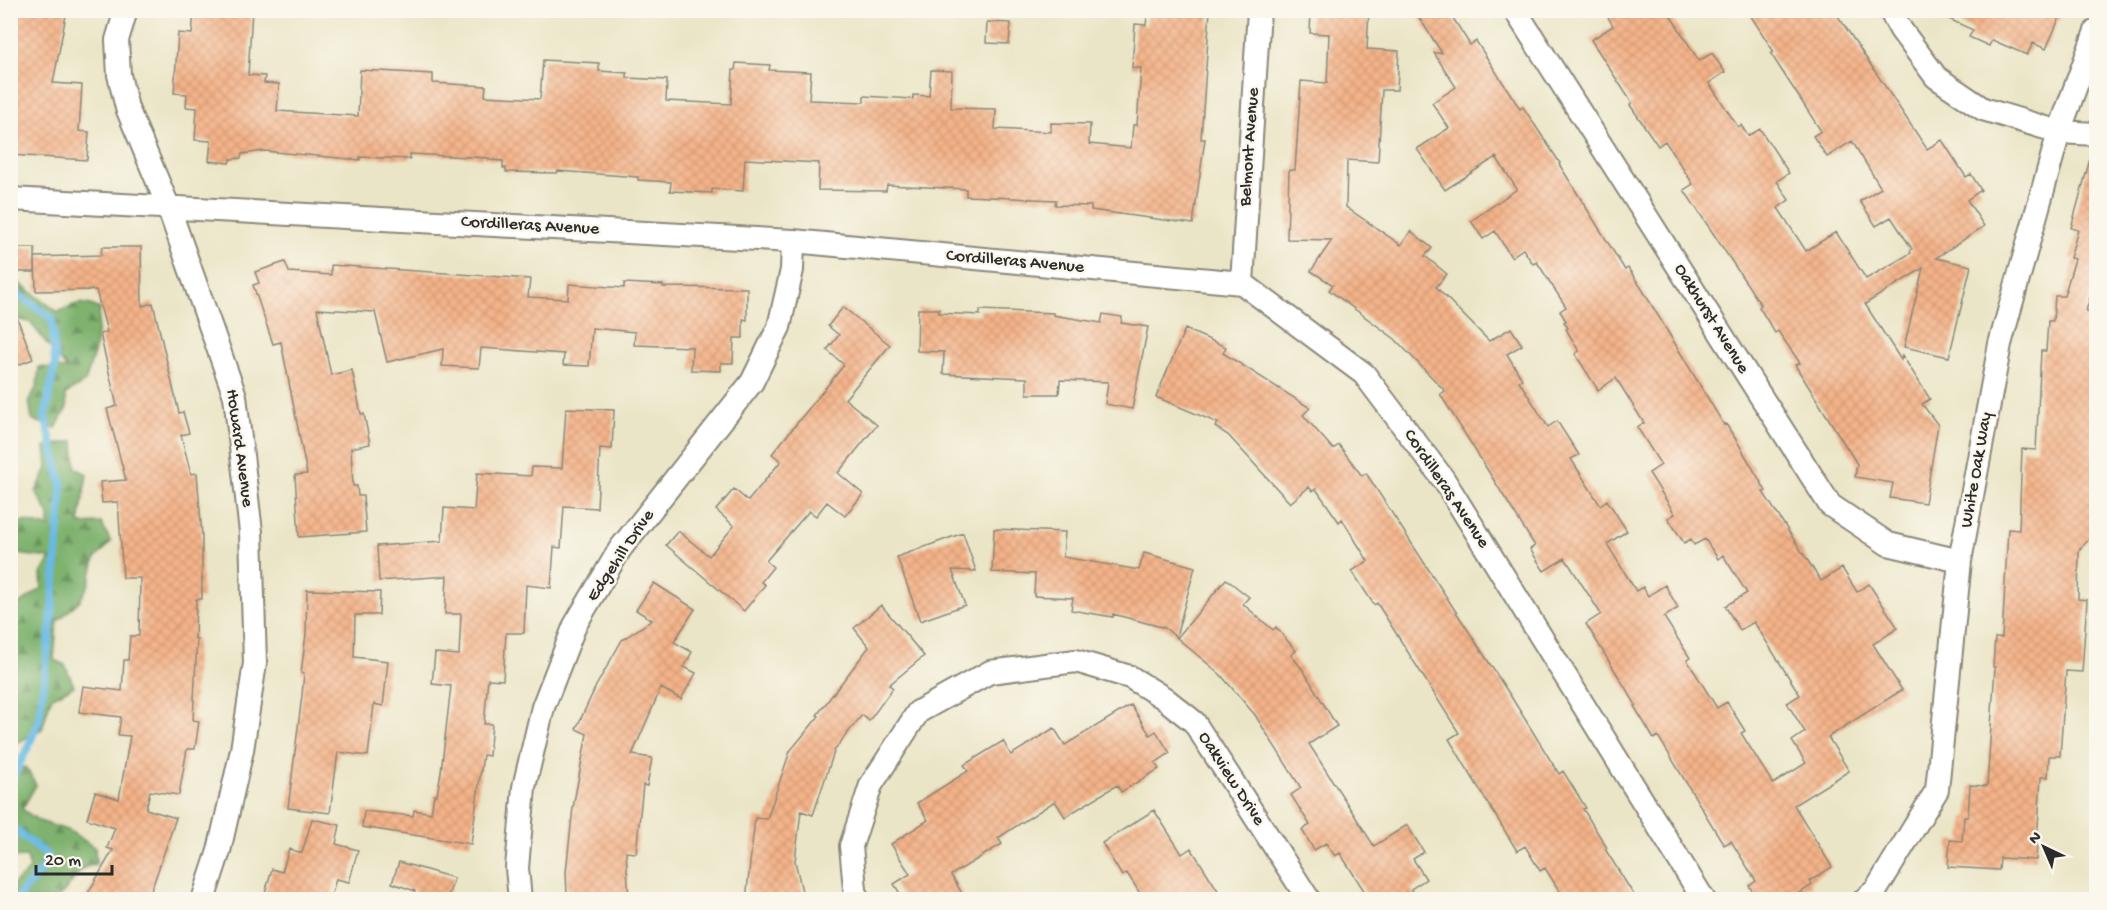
<svg xmlns="http://www.w3.org/2000/svg" width="2107" height="910" viewBox="0 0 2107 910" font-family="'Gochi Hand',sans-serif">
  <defs>
    <pattern id="forest-firs" width="22" height="20" patternUnits="userSpaceOnUse" patternTransform="scale(1.5)"><rect width="22" height="20" fill="#7eb26e"/><path d="M5 1l3.5 6h-7zM16 11l3.5 6h-7z" fill="#67915b"/></pattern>
    <pattern id="building-cross-hatch" width="8" height="8" patternUnits="userSpaceOnUse" patternTransform="scale(1.5)"><rect width="8" height="8" fill="#f4b389"/><path d="M0 0l8 8M0 8l8-8" fill="none" stroke="#d19a76"/></pattern>
  </defs>
  <rect width="100%" height="100%" fill="#fbf7ec"/>
  <filter id="ink" filterUnits="userSpaceOnUse"><feTurbulence type="fractalNoise" baseFrequency=".0167" numOctaves="2"/><feDisplacementMap in="SourceGraphic" scale="12" xChannelSelector="R" yChannelSelector="G"/><feConvolveMatrix kernelMatrix="1 2 1 2 8 2 1 2 1" color-interpolation-filters="sRGB"/></filter>
  <filter id="wash" filterUnits="userSpaceOnUse"><feTurbulence type="fractalNoise" baseFrequency=".008" numOctaves="4" result="noise"/><feDisplacementMap in="SourceGraphic" scale="24" xChannelSelector="R" yChannelSelector="G"/><feGaussianBlur stdDeviation="1.35" result="paint"/><feColorMatrix in="noise" values="0 0 0 0 0 0 0 0 0 0 0 0 0 0 0 0 0 1.4 0 .05"/><feComposite in="paint" operator="in"/></filter>
  <g filter="url(#wash)">
    <rect width="100%" height="100%" fill="#ebe5c7"/>
    <path fill="url(#forest-firs)" stroke="#546e4c" stroke-width="1.5" d="M10,276L58,312C76,303 81,300 100,309L95,350L85,382L65,394L67,407L56,428L32,420L29,400L37,387L39,367L67,369L30,322L11,318Z
      M74,441L76,468L87,474L79,524L101,523L111,542L95,559L89,584L80,600L57,622L54,660L65,665L74,686L51,698L42,729L13,745L10,742L11,618L18,605L42,588L41,574L50,558L11,553V530L23,521L49,527V515L36,492L47,468L45,447Z
      M26,767L36,785L22,809L39,821L70,831L95,848L96,864L83,868L58,899H11V887L30,869L27,857L10,858L11,771Z"/>
    <g fill="none" stroke-linecap="round" stroke-linejoin="round">
      <path stroke="#68bae4" stroke-width="8" d="M10,289L52,318L55,364L45,417L62,486L52,615L39,719L29,745L10,783
        M10,826L48,856L42,870L15,900"/>
    </g>
    <g id="blocks">
      <path fill="url(#building-cross-hatch)" d="M10,10H67L53,83L82,85L79,131L89,132L87,160L10,155Z
        M194,10H252L248,75L265,76L264,83L279,84L277,111L358,116L360,70L433,74V83L486,86L485,96L540,99L543,60L599,63V71L627,73V78L667,80L666,101L731,104L733,70H735L736,63L770,65L769,70L811,72L809,100L864,102V96L913,99V95L929,96L931,70L952,71L951,108L996,109L995,129L1051,132V123L1090,124L1089,144L1131,148L1133,125H1137L1141,68H1132L1135,24L1146,25L1148,10H1210L1201,139H1205L1193,224L1091,210V206L1055,205L1056,200L966,196V189L887,185L886,191L818,190L819,163L745,159L743,191L712,189V193L670,191L671,182L638,180V177L558,171L557,173L506,172V168H503V161L489,160V158L410,154V159L360,157V160L264,151L242,154L241,158L231,159L229,163L209,161L211,141L195,140L197,108L186,107L187,94L174,93L178,33L192,34Z
        M1311,10H1369L1367,49L1399,51L1397,90H1382L1378,162L1347,160L1346,207L1401,245L1411,231L1432,248L1425,256L1447,274L1436,287L1489,341L1511,328L1522,345L1507,354L1522,379L1519,381L1548,427L1557,421L1579,455L1571,459L1600,505L1607,500L1627,531L1607,544L1636,591L1643,587L1648,596L1665,585L1678,608L1664,617L1690,658L1687,660L1717,708L1727,702L1745,731L1741,733L1773,784L1806,763L1792,741L1805,732L1787,703L1800,695L1754,622L1740,630L1725,606L1747,593L1723,555L1718,559L1705,539L1694,545L1691,539L1684,543L1668,518L1675,514L1649,473L1661,465L1637,427L1644,423L1616,378L1598,390L1575,354L1579,351L1566,329L1568,328L1564,322L1566,321L1560,311L1566,307L1537,262L1533,264L1523,249L1511,257L1495,231L1483,239L1471,221L1517,189L1496,157L1445,190L1417,149L1449,128L1432,103L1456,87L1434,53H1442L1414,10H1448L1470,45L1476,41L1520,109L1523,107L1560,163L1559,164L1625,270L1628,268L1642,289L1724,425L1726,424L1738,443L1766,491L1763,492L1821,581L1842,568L1857,592L1869,584L1898,628L1873,644L1902,690L1828,737L1849,771L1794,805L1832,867L1810,881L1812,885L1789,900H1758L1749,886L1756,881L1731,841L1724,845L1658,736L1654,739L1634,706L1636,705L1586,624L1601,614L1565,558L1544,571L1530,549L1535,546L1440,394L1445,391L1395,339L1329,290L1333,285L1311,271L1332,240L1287,239L1289,170H1295L1301,81L1327,83L1329,34L1310,33Z
        M1604,10H1667L1699,61L1712,53L1725,72L1709,83L1738,127L1741,125L1748,136L1760,129L1789,173L1777,181L1789,200L1778,208L1806,251L1836,232L1866,279L1911,253L1910,251L1912,249L1891,217L1876,226L1860,201L1881,188L1852,141L1827,157L1813,136L1821,131L1771,54L1774,52L1747,10H1834L1927,149L1942,140L1966,177L1971,174L1981,190L1967,200L1984,226L1936,258L1971,266L1949,357L1904,347L1923,268L1865,304L1901,360L1902,355L1930,399L1922,404L1938,425L1925,503L1890,498L1893,483L1855,477L1857,464L1795,365L1800,363L1778,331L1775,333L1759,307L1761,305L1684,190L1693,184L1665,141L1658,146L1630,105L1632,103L1591,40L1613,26Z
        M1929,10H2063L2046,49L2033,43L2027,55L1992,40L1989,46L1969,37L1973,30Z
        M987,22L1011,23L1009,44L986,43Z
        M2090,159H2097V274L2086,311L2097,312V372L2092,453H2097V486L2095,507L2092,506L2090,537L2079,550L2078,599L2087,600L2082,672L2066,671L2060,756H2049L2048,777H2041L2036,860L2000,858L1999,870L1948,867L1950,840L1962,841L1964,817H1968L1970,785L1987,786L1995,667H1993L1995,638H2002L2008,529L2019,530L2022,449L2036,450L2041,351H2046L2048,321H2053L2055,296H2064L2075,259L2070,258L2078,230L2071,228Z
        M102,247H141L142,306L153,303L179,413L183,412L189,433L181,435L191,474L197,473L202,535V599H196L195,639H197L193,720L199,721L195,749H187L179,795L150,791L146,809L176,818L148,900H84L113,850L107,848L115,828L87,819L95,792L119,799L130,736L118,735L121,717L79,712L83,686L122,691L124,660H128L130,636H139L140,578H123L118,502L102,503L100,482L126,480L107,409L117,406L100,334L107,332L96,290L36,291L35,257L101,255Z
        M10,248H35V272H10Z
        M285,262L289,272L331,275V265L530,279L528,297L568,299L569,284L624,288V283L663,285V287L747,288V320L743,319V338H734L733,363H721V371L691,370L692,347L634,345L635,332L592,328L589,366L563,365L564,354L481,348L479,368L442,366L443,349L387,362L375,312L317,309L331,375L352,370L361,414H364L370,444L351,448L353,486H357L358,496H363L366,532L299,537L295,475L307,474L281,342L273,344L253,285L259,283L255,272Z
        M10,305H12L33,359L10,368Z
        M843,307L890,345L845,399L877,425L838,473L863,494L845,516L827,502L816,516L809,511L766,561L773,567L761,582L765,585L744,611L666,545L678,531L709,556L734,526L716,510L734,489L748,501L781,461L772,454L844,365L827,350L839,335L828,326Z
        M918,309H939V313L980,315V310L1053,313V315L1101,323L1103,314L1122,317L1121,323L1148,327L1132,409L1105,404L1108,382L1060,380L1059,394H1027V378L943,374L944,352L917,351Z
        M1185,329L1226,347L1223,353L1310,408L1303,415L1333,449L1339,445L1362,476L1366,473L1510,695L1559,774L1563,771L1586,808L1583,809L1607,848L1605,849L1637,900H1565L1545,868L1540,871L1525,846L1517,851L1449,739L1459,733L1377,603L1374,605L1352,571L1368,561L1342,519L1339,522L1316,489L1312,491L1309,487L1290,503L1228,435L1215,427L1218,423L1156,397Z
        M566,408L614,410L612,449L600,448L597,508L564,506L561,548L554,547L551,588L526,585L524,633H506L503,680L488,679L484,724H492L489,756L483,755L471,844L362,827L364,811L413,816L414,810L431,813L434,795H437L441,772L451,686L432,684L435,653L459,655L461,614H445L447,576L379,581L377,546L442,541L444,508L474,510L477,473L531,476L532,467L562,468Z
        M994,529L1065,532L1063,557L1139,570L1144,553L1195,567L1176,637L1165,628L1113,614V617L1071,610L1073,598L1034,596L1035,574L992,572Z
        M963,533L976,571L952,570L965,605L920,621L897,557Z
        M1226,579L1249,597L1243,604L1273,630L1276,627L1296,651L1291,655L1303,670L1337,726L1309,744L1374,846L1407,825L1424,852L1413,859L1426,879L1411,889L1417,900H1370L1340,853L1335,856L1326,843L1314,850L1302,830L1310,825L1291,795L1301,788L1255,715L1220,674L1177,638Z
        M654,583L695,609L674,642L692,652L684,667L696,673L681,699L661,688L632,755L652,758L647,786L643,785L636,853L626,852L629,900H575V895L567,896L566,872L573,807L587,734L576,729L596,686L622,640L652,620L636,610Z
        M307,590L380,592L379,615H355L354,657L388,661L383,706L374,704L368,756L338,752L330,813L288,808L302,695L304,673H301L306,634Z
        M881,605L924,656L889,685L893,688L869,721L862,715L835,749L813,815L801,811L795,861L804,900H746L755,818L767,819L790,751L819,716L817,715L869,647L854,628Z
        M1131,705L1150,735L1156,731L1170,753L1155,763L1159,769L1121,792L1117,785L1065,817L1055,801L998,838L1002,844L951,875L966,900H904L894,884L910,874L891,844L928,820L917,803L968,771L964,765L1003,741L1011,755L1054,728L1065,745Z
        M1154,810L1182,854L1191,848L1224,900H1144L1127,873L1122,876L1102,843Z
        M312,819L340,825L336,844L358,850L349,882L336,879L330,900H263L272,869L282,872L289,849L302,853Z
        M399,862L454,878L447,900H413L415,891L392,883Z"/>
    </g>
  </g>
  <g filter="url(#ink)">
    <use href="#blocks" fill-opacity="0" stroke="#8b8879" stroke-width="1.5"/>
    <g fill="none" stroke-linecap="round" stroke-linejoin="round">
      <g stroke="#8b8879" stroke-width="26">
        <path id="street" d="M126,10L117,40L119,75L127,108L168,206L235,396L251,532L255,663L242,750L219,851L203,900
          M1515,10L1830,505L1888,544L1960,561
          M1890,10L1901,30L1936,77L1983,109L2059,132L2096,134
          M10,199L793,241L1242,283L1364,374L1444,480L1704,900
          M1242,283L1259,10
          M520,900L517,868L524,787L543,707L575,625L620,549L752,382L779,327L792,270L793,241
          M856,900L851,846L871,785L918,712L990,672L1076,661L1130,677L1164,698L1194,722L1309,900
          M1864,900L1876,890L1937,790L1960,561L2000,344L2059,132L2096,31"/>
      </g>
      <use href="#street" stroke="#fff" stroke-width="22"/>
    </g>
  </g>
  <g text-anchor="middle" dominant-baseline="central" stroke-width="5" stroke-linejoin="round" paint-order="stroke">
    <g font-size="18" fill="#2b2b2b" stroke="#fbf7ec">
      <text transform="translate(1250 147) rotate(-86)">Belmont Avenue</text>
      <text transform="translate(530 226) rotate(3)">Cordilleras Avenue</text>
      <text transform="translate(1015 262) rotate(5)">Cordilleras Avenue</text>
      <text transform="translate(1711 319) rotate(58)">Oakhurst Avenue</text>
      <text transform="translate(239 448) rotate(82)">Howard Avenue</text>
      <text transform="translate(1977 470) rotate(-80)">White Oak Way</text>
      <text transform="translate(1446 489) rotate(56)">Cordilleras Avenue</text>
      <text transform="translate(621 556) rotate(-56)">Edgehill Drive</text>
      <text transform="translate(1231 779) rotate(57)">Oakview Drive</text>
    </g>
  </g>
  <rect width="2107" height="910" fill="none" stroke="#fbf7ec" stroke-width="36"/>
  <g transform="translate(2044 847) rotate(316)" stroke="#fbf7ec" stroke-width="4.5" paint-order="stroke">
  <path d="M0-4.5L10 22L0 15L-10 22Z" fill="#2b2b2b"/>
  <text y="-9" font-size="16" font-weight="bold" text-anchor="middle" fill="#2b2b2b">N</text>
  </g>
  <path d="M36 865v9h76v-9" fill="none" stroke="#2b2b2b" stroke-width="3"/>
  <text x="45" y="865" font-size="18" fill="#2b2b2b" stroke="#fbf7ec" stroke-width="4.5" paint-order="stroke">20 m</text>
</svg>
